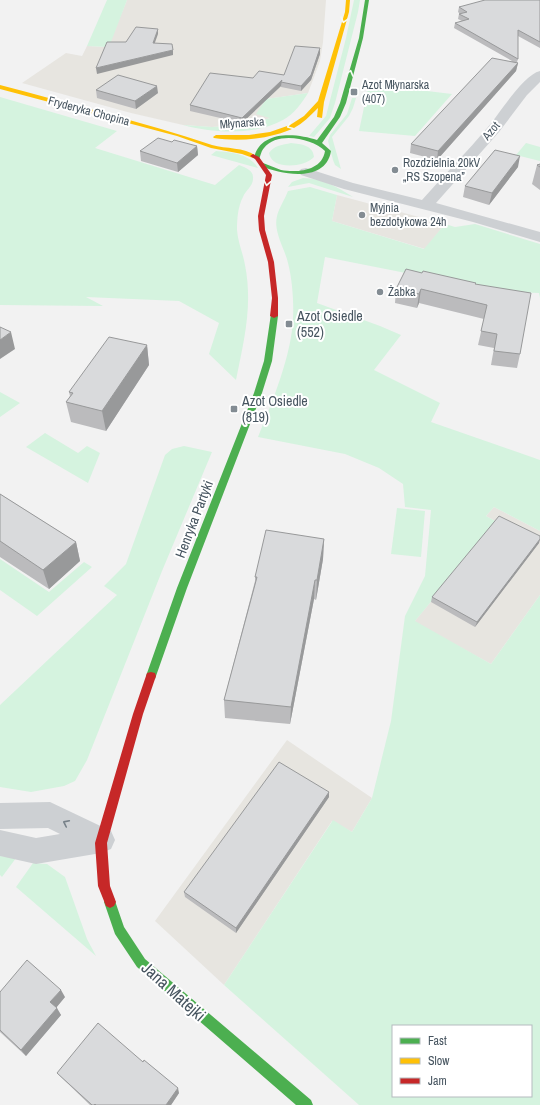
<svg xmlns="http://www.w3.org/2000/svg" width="540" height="1105" viewBox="0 0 540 1105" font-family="'Archivo Narrow',sans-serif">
  <rect width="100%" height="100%" fill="#f2f2f2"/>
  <path fill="#e7e5e0" d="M127,0H326L323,42L320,61L308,93L266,99L270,118L248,125L212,127L183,125L131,113L22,83L66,53L82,56L87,46L108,47Z
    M337,195L445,224L425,249L332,221Z
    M494,507L540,531V595L491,664L414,622L497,522L486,516Z
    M287,740L372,798L352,832L332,821L224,985L155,921Z"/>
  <path fill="#d5f3df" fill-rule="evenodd" d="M107,0H127L111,42L108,47L87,46Z
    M354,0H360L358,12L335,103L330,118L314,137L309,136L326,116L346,38Z
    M369,84L452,94L415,136L359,131Z
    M308,93C302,103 294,114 283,120C254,136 213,133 183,125L212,127L248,125L270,118L256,114L266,99Z
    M0,97L117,131L95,148L215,185L239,165C246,168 254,170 253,179C253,186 245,191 243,197C238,206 237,219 237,230C238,243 243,253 245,265C253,306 244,340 236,380L209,354L219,323L179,301L86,297L103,306L0,305Z
    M352,98H356L353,108L349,116L332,137L341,169L335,165L333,160L328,141L330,135L347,114Z
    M291,143C301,144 313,145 314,157C305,167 272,171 269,153C275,145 282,145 291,143Z
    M526,143L540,147V161L516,155Z
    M216,151C231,152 250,154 258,168L211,155Z
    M303,178C322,178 337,187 353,197L309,183L288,187L292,182Z
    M310,187L337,195L332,221L424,249L445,224L455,227L475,224L540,244V298L539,293L515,292L426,277L325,257L317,303L380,326L401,335L374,370L440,403L431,422L540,460V531L494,507L486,516L497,522L415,621L491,664L540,595V1105H359L224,985L333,820L352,832L372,798L391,721L405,616L425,576L431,510L405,507L403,484L379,468L345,454L258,437C272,403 292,354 293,318C294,302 292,278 288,263C285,249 273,232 277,216C279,208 285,199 288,191ZM393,1026H531V1096H393Z
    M0,392L20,403L0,417Z
    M45,433L78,453L87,446L100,453L88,483L26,447Z
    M184,446L212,452L162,571L87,760L75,781L64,786L31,792L0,787V705L117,595L104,586L126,564L165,455L172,449Z
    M397,508L425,511L421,557L391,554Z
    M0,559L49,592L84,562L92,567L37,616L0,590Z
    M0,856L16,858L2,877L0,875Z
    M33,863L47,864L65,877L87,939L96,956L16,887Z"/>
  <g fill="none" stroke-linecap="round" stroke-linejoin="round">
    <path fill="#cdd0d3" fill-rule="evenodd" d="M540,71V82L527,95L499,132L436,203L540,232V242L473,222L344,189L301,175L299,172L301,169L306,168L353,183L422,200C444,175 467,152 488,127C500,113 523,75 540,71Z
      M50,802L111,831L115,840L111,849L101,853L36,864L0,856V830L36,838L60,834L48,828L0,829V803Z"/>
    <path fill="#4caf50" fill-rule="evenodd" d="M365,0H369L363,38L346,103L340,117L322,143L331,151C326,183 282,175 261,166L260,165L263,163C269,165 275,168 281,170C297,173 322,171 325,151C312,138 277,131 264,148C261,151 261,155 259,159L254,158C260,130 296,133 317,140L334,117L340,103L359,38Z
      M271,314H277L278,316L272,361L262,393L187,588L156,676L155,679L151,680L147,679L146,676L177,588L254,393L264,361Z
      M110,896L114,898L124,927L145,959L311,1100L313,1105H296L137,967L115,934L104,902L106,898Z"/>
    <path fill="#ffc107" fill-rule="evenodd" d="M346,0H350L349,12L324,102L322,118L317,117L318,108C310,116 303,123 294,128C271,139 239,142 214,138L213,137L216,135H249L270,132L290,125L304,116L318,101L345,12Z
      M0,85C71,104 142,122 212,145C226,149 244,147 256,156L253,158L242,154L211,148L177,136L0,89Z"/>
    <path fill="#c62828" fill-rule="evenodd" d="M253,154L259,157L272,175L264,216L265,230L274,262L278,298V316L274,318L270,316L272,298L268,262L259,230L258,216L266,175L255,159L250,156Z
      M151,672L155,673L156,676L143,714L107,843L110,886L116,902L114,906L110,908L106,906L98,886L95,843L133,714L146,676L147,673Z"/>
  </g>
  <path fill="#bbbbbd" d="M540,0V48L518,36V59L517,62L518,63L516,71L437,160L410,153L411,144L512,61L454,28L455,23L462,21L458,19L459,14H460L458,12L459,7Z
    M320,54L311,80L301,91L281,87V86L242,123L190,111V105L253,78L284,75Z
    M96,90L158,93L136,109L97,98Z
    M172,142L197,146L198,155L178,172L141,161L140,151Z
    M540,164V190L532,184L537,165Z
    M518,167L489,205L463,197L465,186Z
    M476,284L520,354L517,368L491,365L494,348L478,345L484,319L419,303L417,308L395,303L396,289Z
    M147,345L149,365L106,431L71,422L66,402L70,396L69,392Z
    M0,494L76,542L80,561L49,589L0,557Z
    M540,536L539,543L475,627L431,602L432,597Z
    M324,539L323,559L316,600L314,599L290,724L225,718L224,700L255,581V577Z
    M329,792V797L236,933L185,897L184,892Z
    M0,992L65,997L56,1008L61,1015L26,1056L0,1032Z
    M57,1073L179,1093L171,1105H90L62,1078Z"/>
  <path fill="#98999a" d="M158,29V34L153,48V43Z
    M320,48V54L311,80L301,91V86Z
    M173,50V55L97,74L96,68Z
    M518,63L516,71L437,160L438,151Z
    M282,80L281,86L242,123V118Z
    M157,86L158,93L136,109L135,101Z
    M197,146L198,155L178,172L177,163Z
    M520,156L518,167L489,205L492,193Z
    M421,289L419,303L417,308L419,294Z
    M11,332L15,349L0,359V340Z
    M147,345L149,365L106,431L102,411Z
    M324,539L323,559L316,600L317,580Z
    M540,539L539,543L475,627L477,622Z
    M76,542L80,561L49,589L43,570Z
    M315,580L314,599L290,724L291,707Z
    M329,792V797L236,933V928Z
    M61,990L65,997L55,1009L50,1002Z
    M57,1008L61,1015L26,1056L21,1050Z
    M178,1088L179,1093L171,1105H166Z"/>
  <path fill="#d9dadc" stroke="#98999a" d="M485,0H540V42L518,30V59L455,23L469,19L459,14L467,12L459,7Z
    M136,27L158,29L153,43L172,44L173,50L96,68L107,42H126Z
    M295,46L320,48L311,75L301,86L281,82L282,80L242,118L190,105L210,73L253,78L259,71L284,75Z
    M492,58L518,63L438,151L411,144Z
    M118,75L157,86L135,101L96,90Z
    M158,138L172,142L174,140L197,146L177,163L140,151Z
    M495,150L520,156L492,193L465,186Z
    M540,164V167L537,165Z
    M406,269L422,273L423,271L476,283L475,284L531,293L520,354L494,351L497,334L481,331L487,305L421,289L419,294L396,289Z
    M0,327L11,332L0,340Z
    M109,337L147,345L102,411L66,402L73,393L69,392Z
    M0,494L76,542L43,570L0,541Z
    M499,516L540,536V539L477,622L432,597Z
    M266,530L324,539L317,580H315L291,707L224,700L257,577H255Z
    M279,762L329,792L236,928L184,892Z
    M27,960L61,990L50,1002L57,1008L21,1050L0,1030V992Z
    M98,1023L143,1062L144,1060L178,1088L166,1105H96L95,1104L94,1105H92L57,1073Z"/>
  <defs><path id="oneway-chevron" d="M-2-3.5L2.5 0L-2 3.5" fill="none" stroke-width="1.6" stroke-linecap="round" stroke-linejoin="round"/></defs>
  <g stroke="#f6fbf6">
    <use href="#oneway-chevron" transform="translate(344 20) rotate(106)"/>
    <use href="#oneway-chevron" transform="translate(350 73) rotate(-74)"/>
    <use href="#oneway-chevron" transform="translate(290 126) rotate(159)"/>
    <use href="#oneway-chevron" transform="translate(267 183) rotate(100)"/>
  </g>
  <use stroke="#768088" href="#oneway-chevron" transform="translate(66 823) rotate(-154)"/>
  <g fill="#838c93" stroke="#fff" stroke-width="1.5">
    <rect x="350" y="88" width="8" height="8" rx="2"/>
    <circle cx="395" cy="170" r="4"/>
    <circle cx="362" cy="215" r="4"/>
    <circle cx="380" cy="292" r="4"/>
    <rect x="285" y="320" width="8" height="8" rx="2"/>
    <rect x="230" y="405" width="8" height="8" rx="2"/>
  </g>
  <g text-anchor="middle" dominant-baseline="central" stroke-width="4" stroke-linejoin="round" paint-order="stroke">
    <g font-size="12" fill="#475560" stroke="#fff" text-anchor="start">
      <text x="362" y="85">Azot Młynarska<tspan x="362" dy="14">(407)</tspan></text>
      <text x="403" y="163">Rozdzielnia 20kV<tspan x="403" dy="14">„RS Szopena”</tspan></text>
      <text x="370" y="208">Myjnia<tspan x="370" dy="14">bezdotykowa 24h</tspan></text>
      <text x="388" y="292">Żabka</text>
    </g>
    <g font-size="12" fill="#475560" stroke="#fff">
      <text transform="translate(89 111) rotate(15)">Fryderyka Chopina</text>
      <text transform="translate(242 123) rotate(-4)">Młynarska</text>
      <text transform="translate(491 131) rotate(-50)">Azot</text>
    </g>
    <g font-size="14" fill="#475560" stroke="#fff" text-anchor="start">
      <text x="297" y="316">Azot Osiedle<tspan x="297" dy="16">(552)</tspan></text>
      <text x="242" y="401">Azot Osiedle<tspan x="242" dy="16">(819)</tspan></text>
    </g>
    <g font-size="14" fill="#475560" stroke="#fff">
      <text transform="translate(194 519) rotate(-69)">Henryka Partyki</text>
    </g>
    <g font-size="17" fill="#475560" stroke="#fff">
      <text transform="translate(174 991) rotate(42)">Jana Matejki</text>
    </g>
  </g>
  <rect x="392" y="1025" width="140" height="72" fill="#ffffff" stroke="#b5bbbf"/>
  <rect x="400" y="1038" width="20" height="6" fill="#4caf50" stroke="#b5bbbf"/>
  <text x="428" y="1045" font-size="12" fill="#475560">Fast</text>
  <rect x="400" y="1058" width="20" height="6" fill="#ffc107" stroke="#b5bbbf"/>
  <text x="428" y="1065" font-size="12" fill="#475560">Slow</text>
  <rect x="400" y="1078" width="20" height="6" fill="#c62828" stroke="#b5bbbf"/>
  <text x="428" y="1085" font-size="12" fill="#475560">Jam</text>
</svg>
